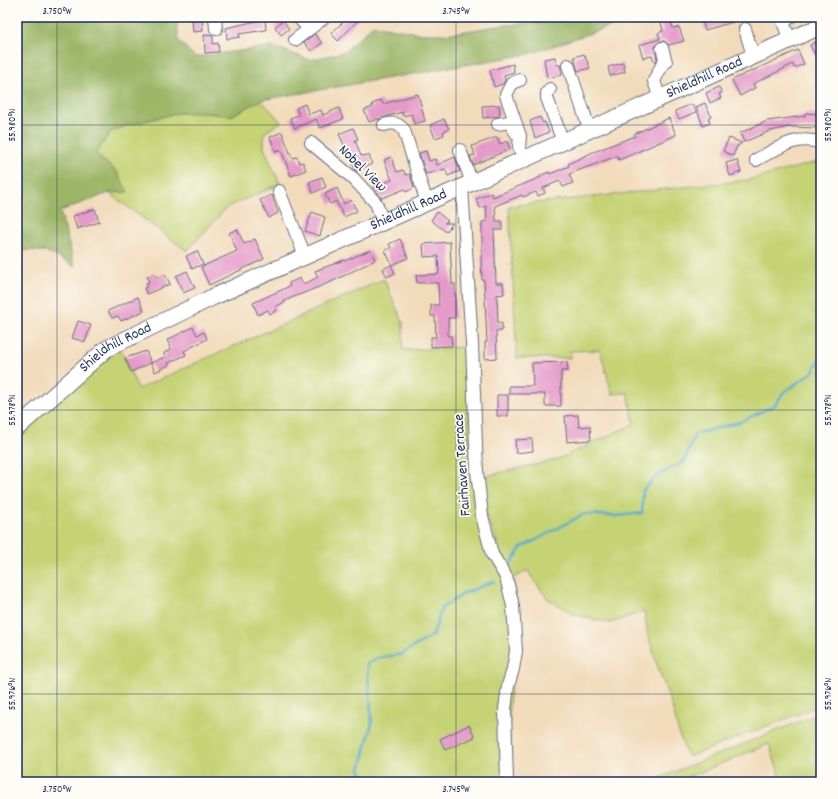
<svg xmlns="http://www.w3.org/2000/svg" width="838" height="799" viewBox="0 0 838 799" font-family="Dekko,sans-serif">
  <rect width="100%" height="100%" fill="#fdfcf7"/>
  <filter id="ink" filterUnits="userSpaceOnUse"><feTurbulence type="fractalNoise" baseFrequency=".025" numOctaves="2"/><feDisplacementMap in="SourceGraphic" scale="8" xChannelSelector="R" yChannelSelector="G"/><feConvolveMatrix kernelMatrix="1 2 1 2 8 2 1 2 1" color-interpolation-filters="sRGB"/></filter>
  <filter id="wash" filterUnits="userSpaceOnUse"><feTurbulence type="fractalNoise" baseFrequency=".012" numOctaves="4" result="noise"/><feDisplacementMap in="SourceGraphic" scale="16" xChannelSelector="R" yChannelSelector="G"/><feGaussianBlur stdDeviation="0.9" result="paint"/><feColorMatrix in="noise" values="0 0 0 0 0 0 0 0 0 0 0 0 0 0 0 0 0 1.4 0 .05"/><feComposite in="paint" operator="in"/></filter>
  <g filter="url(#wash)">
    <rect width="100%" height="100%" fill="#f2dbbb"/>
    <path fill="#c6d375" stroke="#70816a" d="M261,100L281,122L264,133V148L280,184L227,207L187,251L109,193L128,192L96,154L110,132L128,125L178,113H208L231,116Z
      M821,161V705L688,757L680,737L673,710L657,664L648,635L644,611L610,623L573,614L547,598L527,570L513,579L516,607L509,707L511,782H17V436L119,346L138,389L384,279L403,323V350L467,347L470,469L474,487L472,495L476,516L481,527L499,544L486,517L481,477L556,460L634,424L628,393L612,394L600,350L570,351V358H517L509,206L749,180Z
      M821,713V782H782L769,744L676,782H649Z"/>
    <path fill="#9cb566" stroke="#5c7262" d="M17,17H176L179,41L195,57L269,47L283,50L310,60L344,52L373,25L423,34H446L505,25L550,22L573,17H638L529,54L261,100L231,116L208,113H178L128,125L110,132L96,154L117,172L128,192L109,193L60,211L75,267C52,252 44,249 17,251Z"/>
    <g fill="none" stroke-linecap="round" stroke-linejoin="round">
      <path stroke="#4dabcc" stroke-width="2.5" d="M510,565L521,548L584,514L617,516L642,513L643,490L658,475L684,462L695,434L740,422L775,405L784,392L813,372L821,356
        M370,782L360,770L372,723L367,664L377,658L402,654L433,635L442,608L463,594L494,581"/>
    </g>
    <g id="blocks">
      <path fill="#e59ac9" d="M349,17H361L338,41L331,33Z
        M701,17H743L744,19L705,30Z
        M202,19L203,31L193,32L192,20Z
        M265,19L266,30L239,34L240,37L227,39L226,28Z
        M283,20L289,29L281,35L275,27Z
        M670,20L673,28L679,27L684,41L669,45L664,41H660L655,47L657,59L655,63L652,56L643,58L639,45L660,39L658,33L663,31L661,22Z
        M315,34L322,43L311,51L304,42Z
        M204,35L213,36V44L218,43L219,52L205,53Z
        M821,39V54L816,57L810,45Z
        M798,50L804,64L794,68L793,64L753,84L755,88L740,96L732,80Z
        M584,54L590,68L578,71L574,57Z
        M555,57L557,65H560L562,75L547,78L544,59Z
        M623,63L625,72L610,76L608,67Z
        M513,64L514,72L504,75L505,80L503,84L494,87L490,70Z
        M719,87L722,93L719,94L721,98L710,103L706,93Z
        M418,94L425,121L414,124L411,114L403,116L402,112L369,122L364,110L373,107L372,104L381,100L383,104Z
        M705,103L711,116L708,118L710,123L703,126L696,107Z
        M305,104L309,114L321,110L323,115L339,108L343,119L320,128L316,119L295,128L290,118L299,115L296,108Z
        M692,104L696,112L679,119L675,111Z
        M499,105L500,116L483,118L482,106Z
        M805,113L817,114V117H821V128L790,127L770,131L744,142L740,133L767,121L805,116Z
        M540,117L543,123L545,122L549,132L535,138L530,121Z
        M669,118L676,135L619,160L617,156L569,174L573,183L563,187L560,181L557,182L543,188L545,193L538,196L536,192L523,197L522,195L495,206L496,221H502V230H494L496,283H503L504,294L497,295V300L498,323H502V331H496L497,358L485,359V342H487L485,300L484,280H482L481,257H482V222L487,221L486,206L480,208L476,199L491,193L493,197L541,177L540,176L549,172L550,174L569,166L568,164L591,153L635,136L634,134Z
        M444,119L449,129L443,132L444,135L435,138L430,125Z
        M353,128L358,139L355,140L361,156L369,155L372,164L356,171L339,134Z
        M282,132L292,158L297,157L300,163L303,162L306,170L291,176L281,150L276,152L270,137Z
        M497,137L500,144L507,141L510,149L473,165L470,156L475,155L472,146Z
        M729,138L742,143L737,146L733,156L723,151Z
        M426,151L429,161L435,159L437,165L455,157L460,171L448,176L445,169L426,174L419,153Z
        M391,157L397,172L403,170L406,175L410,174L414,188L406,192L405,189L382,198L373,187L392,180L384,160Z
        M737,160L741,172L730,176L726,163Z
        M322,177L326,187L313,193L309,182Z
        M337,188L344,204L351,200L357,211L344,217L336,201L330,204L325,194Z
        M272,195L278,213L269,218L260,200Z
        M95,209L99,222L77,229L73,216Z
        M312,212L325,217L320,236L305,231Z
        M437,212L448,221L444,223H453L446,232L431,220Z
        M237,229L244,244L255,239L264,259L209,285L201,267L237,251L229,233Z
        M400,239L408,258L392,265L385,250L391,248L389,244Z
        M450,242L452,284H455V318H448V336H451L452,346L431,347V337H436L435,316H431V305H439L438,283H417L416,275L439,274L438,256L424,257L423,244Z
        M370,250L375,260L331,282L284,301L285,302L275,307L277,310L270,314L268,310L258,315L253,303L290,286L289,283L300,278L302,283H306L318,277L315,271L344,260L345,261Z
        M197,251L203,264L192,269L186,256Z
        M391,265L395,273L387,277L383,269Z
        M187,271L195,288L183,293L176,276Z
        M155,273L157,278L165,274L170,284L147,294L144,288L147,287L146,283L149,282L147,277Z
        M138,297L144,311L121,321L118,316L112,318L108,311Z
        M78,321L91,325L85,342L72,338Z
        M193,327L197,335L204,332L207,339L184,351L186,355L168,363L169,365L155,372L151,363L165,357L164,353L171,349L167,340Z
        M146,351L151,363L131,372L125,358Z
        M567,362L568,371H561V406H545V394H509V386H533L532,363Z
        M497,395H508V416H497Z
        M578,415L579,427L590,426L591,440L567,442L565,416Z
        M532,439L533,451L516,453L515,440Z
        M469,725L475,737L445,750L440,739Z"/>
    </g>
  </g>
  <g filter="url(#ink)">
    <use href="#blocks" fill-opacity="0" stroke="#666b7f" stroke-width="1"/>
    <g fill="none" stroke-linecap="round" stroke-linejoin="round">
      <g stroke="#666b7f" stroke-width="14">
        <path id="minor" d="M215,17L216,29
          M298,17L309,29
          M745,29L753,56
          M295,40L325,17
          M790,40L783,22L791,17
          M568,65L590,131
          M520,80L512,83L506,95L520,136L519,147L524,160
          M550,89L547,93V98L563,142
          M660,99L654,81L663,63L666,62L662,48
          M498,124L509,122L516,133
          M384,125C393,122 398,123 404,130L427,203
          M311,143L353,178L376,203L383,222
          M460,150L472,183
          M756,160C778,148 796,134 821,143
          M462,187L472,344L477,471L482,516L492,554L506,577L513,606L516,651L513,669L508,686L505,709L507,782
          M279,191L305,256"/>
      </g>
      <g stroke="#666b7f" stroke-width="18">
        <g id="major">
          <path id="s1" d="M17,428L106,349L213,297L462,187L821,26"/>
        </g>
      </g>
      <use href="#minor" stroke="#fff" stroke-width="12"/>
      <use href="#major" stroke="#fff" stroke-width="16"/>
    </g>
  </g>
  <path fill="none" stroke="#1b2f5e" stroke-width="1" stroke-opacity="0.45" d="M57,17V782M456,17V782M17,125H821M17,410H821M17,694H821"/>
  <g text-anchor="middle" dominant-baseline="central" stroke-width="3.5" stroke-linejoin="round" paint-order="stroke">
    <g font-size="15" fill="#1b2f5e" stroke="#fdfcf7">
      <text stroke="none"><textPath href="#s1" startOffset="776">Shieldhill Road</textPath></text>
      <text transform="translate(362 169) rotate(44)">Nobel View</text>
      <text stroke="none"><textPath href="#s1" startOffset="452">Shieldhill Road</textPath></text>
      <text stroke="none"><textPath href="#s1" startOffset="128">Shieldhill Road</textPath></text>
      <text transform="translate(463 465) rotate(-94)">Fairhaven Terrace</text>
    </g>
  </g>
  <rect width="838" height="799" fill="none" stroke="#fdfcf7" stroke-width="44"/>
  <rect x="22" y="22" width="794" height="755" fill="none" stroke="#1b2f5e" stroke-width="1.5"/>
  <g font-size="10" text-anchor="middle" fill="#1b2f5e">
    <text x="57" y="14">3.750°W</text>
    <text x="456" y="14">3.745°W</text>
    <text transform="translate(11 125) rotate(-90)" y="4">55.980°N</text>
    <text transform="translate(827 125) rotate(-90)" y="4">55.980°N</text>
    <text transform="translate(11 410) rotate(-90)" y="4">55.978°N</text>
    <text transform="translate(827 410) rotate(-90)" y="4">55.978°N</text>
    <text transform="translate(11 694) rotate(-90)" y="4">55.976°N</text>
    <text transform="translate(827 694) rotate(-90)" y="4">55.976°N</text>
    <text x="57" y="792">3.750°W</text>
    <text x="456" y="792">3.745°W</text>
  </g>
</svg>
